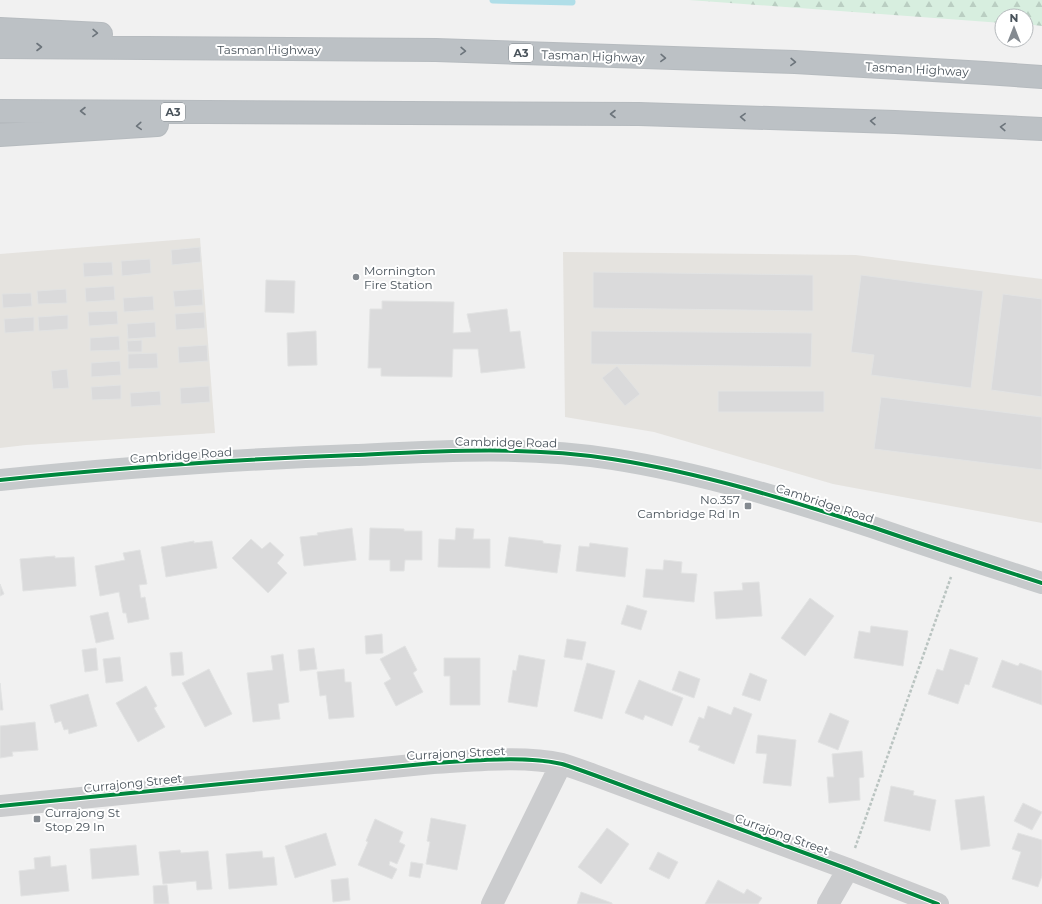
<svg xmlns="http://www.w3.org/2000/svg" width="1042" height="904" viewBox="0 0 1042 904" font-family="Montserrat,sans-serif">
  <defs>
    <pattern id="forest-firs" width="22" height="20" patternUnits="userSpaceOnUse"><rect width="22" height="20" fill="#d7eedf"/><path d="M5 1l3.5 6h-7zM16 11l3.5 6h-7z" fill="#bacec2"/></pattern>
  </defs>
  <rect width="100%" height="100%" fill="#f1f1f1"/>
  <path fill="#e5e3df" d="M200,238L215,433L26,445L0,448V254Z
    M563,252L856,255L1042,279V523L833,484L654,432L565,417Z"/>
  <path fill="url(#forest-firs)" d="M689,0H1042V26L1026,24V16H1002V23Z"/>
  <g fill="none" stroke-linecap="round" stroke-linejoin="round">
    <path stroke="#b0dee8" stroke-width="7" d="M493,0L572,2"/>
  </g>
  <path fill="#dadadb" stroke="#e2e3e3" d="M200,247L201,262L172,265L171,250Z
    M150,259L151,273L122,276L121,261Z
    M112,262L113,275L84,277L83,263Z
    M593,272L813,275V311L593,308Z
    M861,275L983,291L971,388L871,375L874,355L851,352Z
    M266,280L295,281L294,313L265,312Z
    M114,286L115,300L86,302L85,288Z
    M66,289L67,303L38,304L37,291Z
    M202,289L203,305L175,307L173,291Z
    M31,293L32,306L3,308L2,294Z
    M1003,294L1042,299V397L991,390Z
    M153,296L154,310L124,312L123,298Z
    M382,301L454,302L453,333L471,332L467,314L507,309L510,332L520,331L525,368L481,373L478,349H453L452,377L381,376V368H368L370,309H382Z
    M117,311L118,324L89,326L88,312Z
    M204,312L205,328L176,330L175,314Z
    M68,315V329L39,331L38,317Z
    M34,317V331L5,333L4,319Z
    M155,322L156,337L128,339L127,324Z
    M316,331L317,365L288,366L287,333Z
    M591,331L812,333L811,367L591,364Z
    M119,336L120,350L90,351V338Z
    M142,340V352H128L127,341Z
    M207,345L208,361L179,363L178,347Z
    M157,353L158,368L128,369V354Z
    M120,361L121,375L91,377V363Z
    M617,366L640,394L625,406L602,378Z
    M67,369L69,388L53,389L51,371Z
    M121,385V399L92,400L91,387Z
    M209,386L210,402L181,404L180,388Z
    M160,391L161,405L131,407L130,393Z
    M718,391H824V412H718Z
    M881,397L1042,417V470L874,449Z
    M352,528L356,560L304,566L300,537L318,535L317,533Z
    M370,528L404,529V531H422V560H405L404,571H390V560H369Z
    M456,528L474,529L473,539H490V568L438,567L439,539L455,540Z
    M509,537L543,541V543L561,545L557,573L505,566Z
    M251,539L262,549L270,542L284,555L277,563L287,573L268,593L232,558Z
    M194,541V543L212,541L217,568L166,577L161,547Z
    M590,543L628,548L625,577L576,571L579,546L589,547Z
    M140,550L147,584L139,585L141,598L145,597L149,619L128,623L126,613H123L119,592L100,596L95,566L125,560L123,553Z
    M55,556V558L74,557L76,586L23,591L20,559Z
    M664,560L682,562L681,573L697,574L694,602L643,597L646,569L663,570Z
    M759,582L762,616L716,619L714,592L743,590L742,583Z
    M0,584L4,594L0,596Z
    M810,598L834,616L805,656L781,638Z
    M627,605L647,611L641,630L621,624Z
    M108,612L114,639L96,643L90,616Z
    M871,626L908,631L903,666L854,658L859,631L870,633Z
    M382,634L383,653L366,654L365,636Z
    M567,639L586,642L582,660L564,657Z
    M405,646L417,670L413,673L423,692L396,706L384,683L391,679L380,659Z
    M96,648L98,670L85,672L82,650Z
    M314,648L317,669L300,671L298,650Z
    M950,649L978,658L969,685L965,684L958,704L928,694L937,669L943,671Z
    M182,652L184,675L172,676L170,653Z
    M283,654L289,702L278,704L280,719L253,722L247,673L273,670L271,656Z
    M519,655L545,660L537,707L508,702L513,670L516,671Z
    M120,657L123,681L106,683L103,659Z
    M444,658H480V705H450V676H444Z
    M1002,660L1018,666L1020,663L1042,671V705L992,687Z
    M587,663L615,671L602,719L574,711Z
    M209,669L232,714L205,727L182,683Z
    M344,669L345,682H351L354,717L329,719L326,695L320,696L317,672Z
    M679,671L700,679L694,698L672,690Z
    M750,673L767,680L760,701L742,695Z
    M639,680L683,698L672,726L645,715L643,720L625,713Z
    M0,683L3,710H0Z
    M146,686L157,706L154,708L165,727L138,742L116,703Z
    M88,694L97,726L69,734L68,729L64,730L61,721L55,723L50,705Z
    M708,706L731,715L734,707L752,714L734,764L698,750L700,746L689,742L699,717L704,719Z
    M830,713L849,721L838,750L818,742Z
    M35,722L38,750L12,752L13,756L0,758V726Z
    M758,735L796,740L791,786L763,783L767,754L756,753Z
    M862,751L864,777L859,778L860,800L829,803L827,777H834L832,754Z
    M891,786L914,791L913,795L936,800L930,831L884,821Z
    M984,796L990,846L961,850L955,800Z
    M1023,803L1042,812L1032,830L1014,821Z
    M431,818L466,825L457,870L426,864L430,842L427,841Z
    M375,819L403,832L399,842L405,845L397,864L390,861L389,865L397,869L392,879L358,865L368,842L366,841Z
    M607,828L629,844L601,884L578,867Z
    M326,833L336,865L295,878L285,846Z
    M1018,833L1042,840V876L1038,887L1012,879L1021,852L1012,849Z
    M136,845L139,875L92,879L90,849Z
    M180,850L181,853L208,851L212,889L197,890L196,881L163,884L159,852Z
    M262,851L263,858L274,857L277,885L229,889L226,854Z
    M658,852L678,862L669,879L649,869Z
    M50,856L51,867L66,865L69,891L21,896L19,871L35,869L34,858Z
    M411,862L423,864L420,878L409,876Z
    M348,878L350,900L333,902L331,880Z
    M718,880L744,894L747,889L762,898L758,904H705Z
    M167,885L169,904H154L153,886Z
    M581,892L612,903V904H577Z"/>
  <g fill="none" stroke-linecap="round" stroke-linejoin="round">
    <g stroke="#b6bbbf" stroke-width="24">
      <path id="highway" d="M0,29L101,34
        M0,47L436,50L795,62L985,73L1042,77
        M0,111L639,114L895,122L1042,129
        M0,135L157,125"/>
    </g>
    <path stroke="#bac4c1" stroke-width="2.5" stroke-dasharray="3 2" stroke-linecap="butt" d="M855,848L951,577"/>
    <path stroke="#cbccce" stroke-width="22" d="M0,806L433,763C473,761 523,755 562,764C572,767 583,771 594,775L848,869L938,904
      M492,904L561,764
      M828,904L848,869"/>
    <path stroke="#c7cacc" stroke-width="22" d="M0,480C118,468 237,459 356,455C441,451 528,446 612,459C702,473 789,500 875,528C930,547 986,565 1042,583"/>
    <use href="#highway" stroke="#bcc1c5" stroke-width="22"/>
    <g stroke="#fff" stroke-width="6">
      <path id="cycleway" d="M0,480C118,468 237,459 356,455C441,451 528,446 612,459C702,473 789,500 875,528C930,547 986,565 1042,583
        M0,806L433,763C473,761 523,755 562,764C572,767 583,771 594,775L848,869L938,904"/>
    </g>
    <use href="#cycleway" stroke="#00873e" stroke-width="4"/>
  </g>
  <defs><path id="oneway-chevron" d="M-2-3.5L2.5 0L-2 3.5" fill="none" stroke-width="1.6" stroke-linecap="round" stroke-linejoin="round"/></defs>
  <g stroke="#6c747b">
    <use href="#oneway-chevron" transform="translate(95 33) rotate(2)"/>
    <use href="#oneway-chevron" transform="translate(39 47)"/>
    <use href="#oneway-chevron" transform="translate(463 51) rotate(2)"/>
    <use href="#oneway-chevron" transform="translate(663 58) rotate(2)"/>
    <use href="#oneway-chevron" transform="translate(793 62) rotate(2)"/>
    <use href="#oneway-chevron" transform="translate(83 111) rotate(-180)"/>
    <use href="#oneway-chevron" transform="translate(613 114) rotate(-180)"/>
    <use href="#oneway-chevron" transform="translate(743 117) rotate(-178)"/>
    <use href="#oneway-chevron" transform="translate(873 121) rotate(-178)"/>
    <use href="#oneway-chevron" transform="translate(139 126) rotate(176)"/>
    <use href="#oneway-chevron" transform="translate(1003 127) rotate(-177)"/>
  </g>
  <g fill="#848a90" stroke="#fff" stroke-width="1.5">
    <circle cx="356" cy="277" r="4"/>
    <rect x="744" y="502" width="8" height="8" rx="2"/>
    <rect x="33" y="815" width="8" height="8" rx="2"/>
  </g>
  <g text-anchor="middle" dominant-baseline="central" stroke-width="4" stroke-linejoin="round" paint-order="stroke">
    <g fill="#fff" stroke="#80878c" stroke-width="1">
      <rect x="509" y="44" width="24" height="18" rx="3"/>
      <rect x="161" y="103" width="24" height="18" rx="3"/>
    </g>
    <g font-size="11" font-weight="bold" fill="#49535b">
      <text x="521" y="53">A3</text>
      <text x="173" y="112">A3</text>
    </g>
    <g font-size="12" fill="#49535b" stroke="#fff">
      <text x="269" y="49">Tasman Highway</text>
      <text transform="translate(593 56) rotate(2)">Tasman Highway</text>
      <text transform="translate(917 69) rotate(3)">Tasman Highway</text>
      <text transform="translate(506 442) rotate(1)">Cambridge Road</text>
      <text transform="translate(181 455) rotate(-4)">Cambridge Road</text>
      <text transform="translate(825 503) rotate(18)">Cambridge Road</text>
      <text transform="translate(456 753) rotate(-3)">Currajong Street</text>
      <text transform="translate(133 783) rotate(-6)">Currajong Street</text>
      <text transform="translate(782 834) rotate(20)">Currajong Street</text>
    </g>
    <g font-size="12" fill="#49535b" stroke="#fff" text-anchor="start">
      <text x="364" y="270">Mornington<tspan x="364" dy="14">Fire Station</tspan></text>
      <text x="740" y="499" text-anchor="end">No.357<tspan x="740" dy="14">Cambridge Rd In</tspan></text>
      <text x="45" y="812">Currajong St<tspan x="45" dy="14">Stop 29 In</tspan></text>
    </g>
  </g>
  <g transform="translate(1014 28)"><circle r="19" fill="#ffffff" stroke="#b6babd"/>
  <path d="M0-3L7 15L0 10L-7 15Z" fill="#848a90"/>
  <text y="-6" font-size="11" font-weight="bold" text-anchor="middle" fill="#49535b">N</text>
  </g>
</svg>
